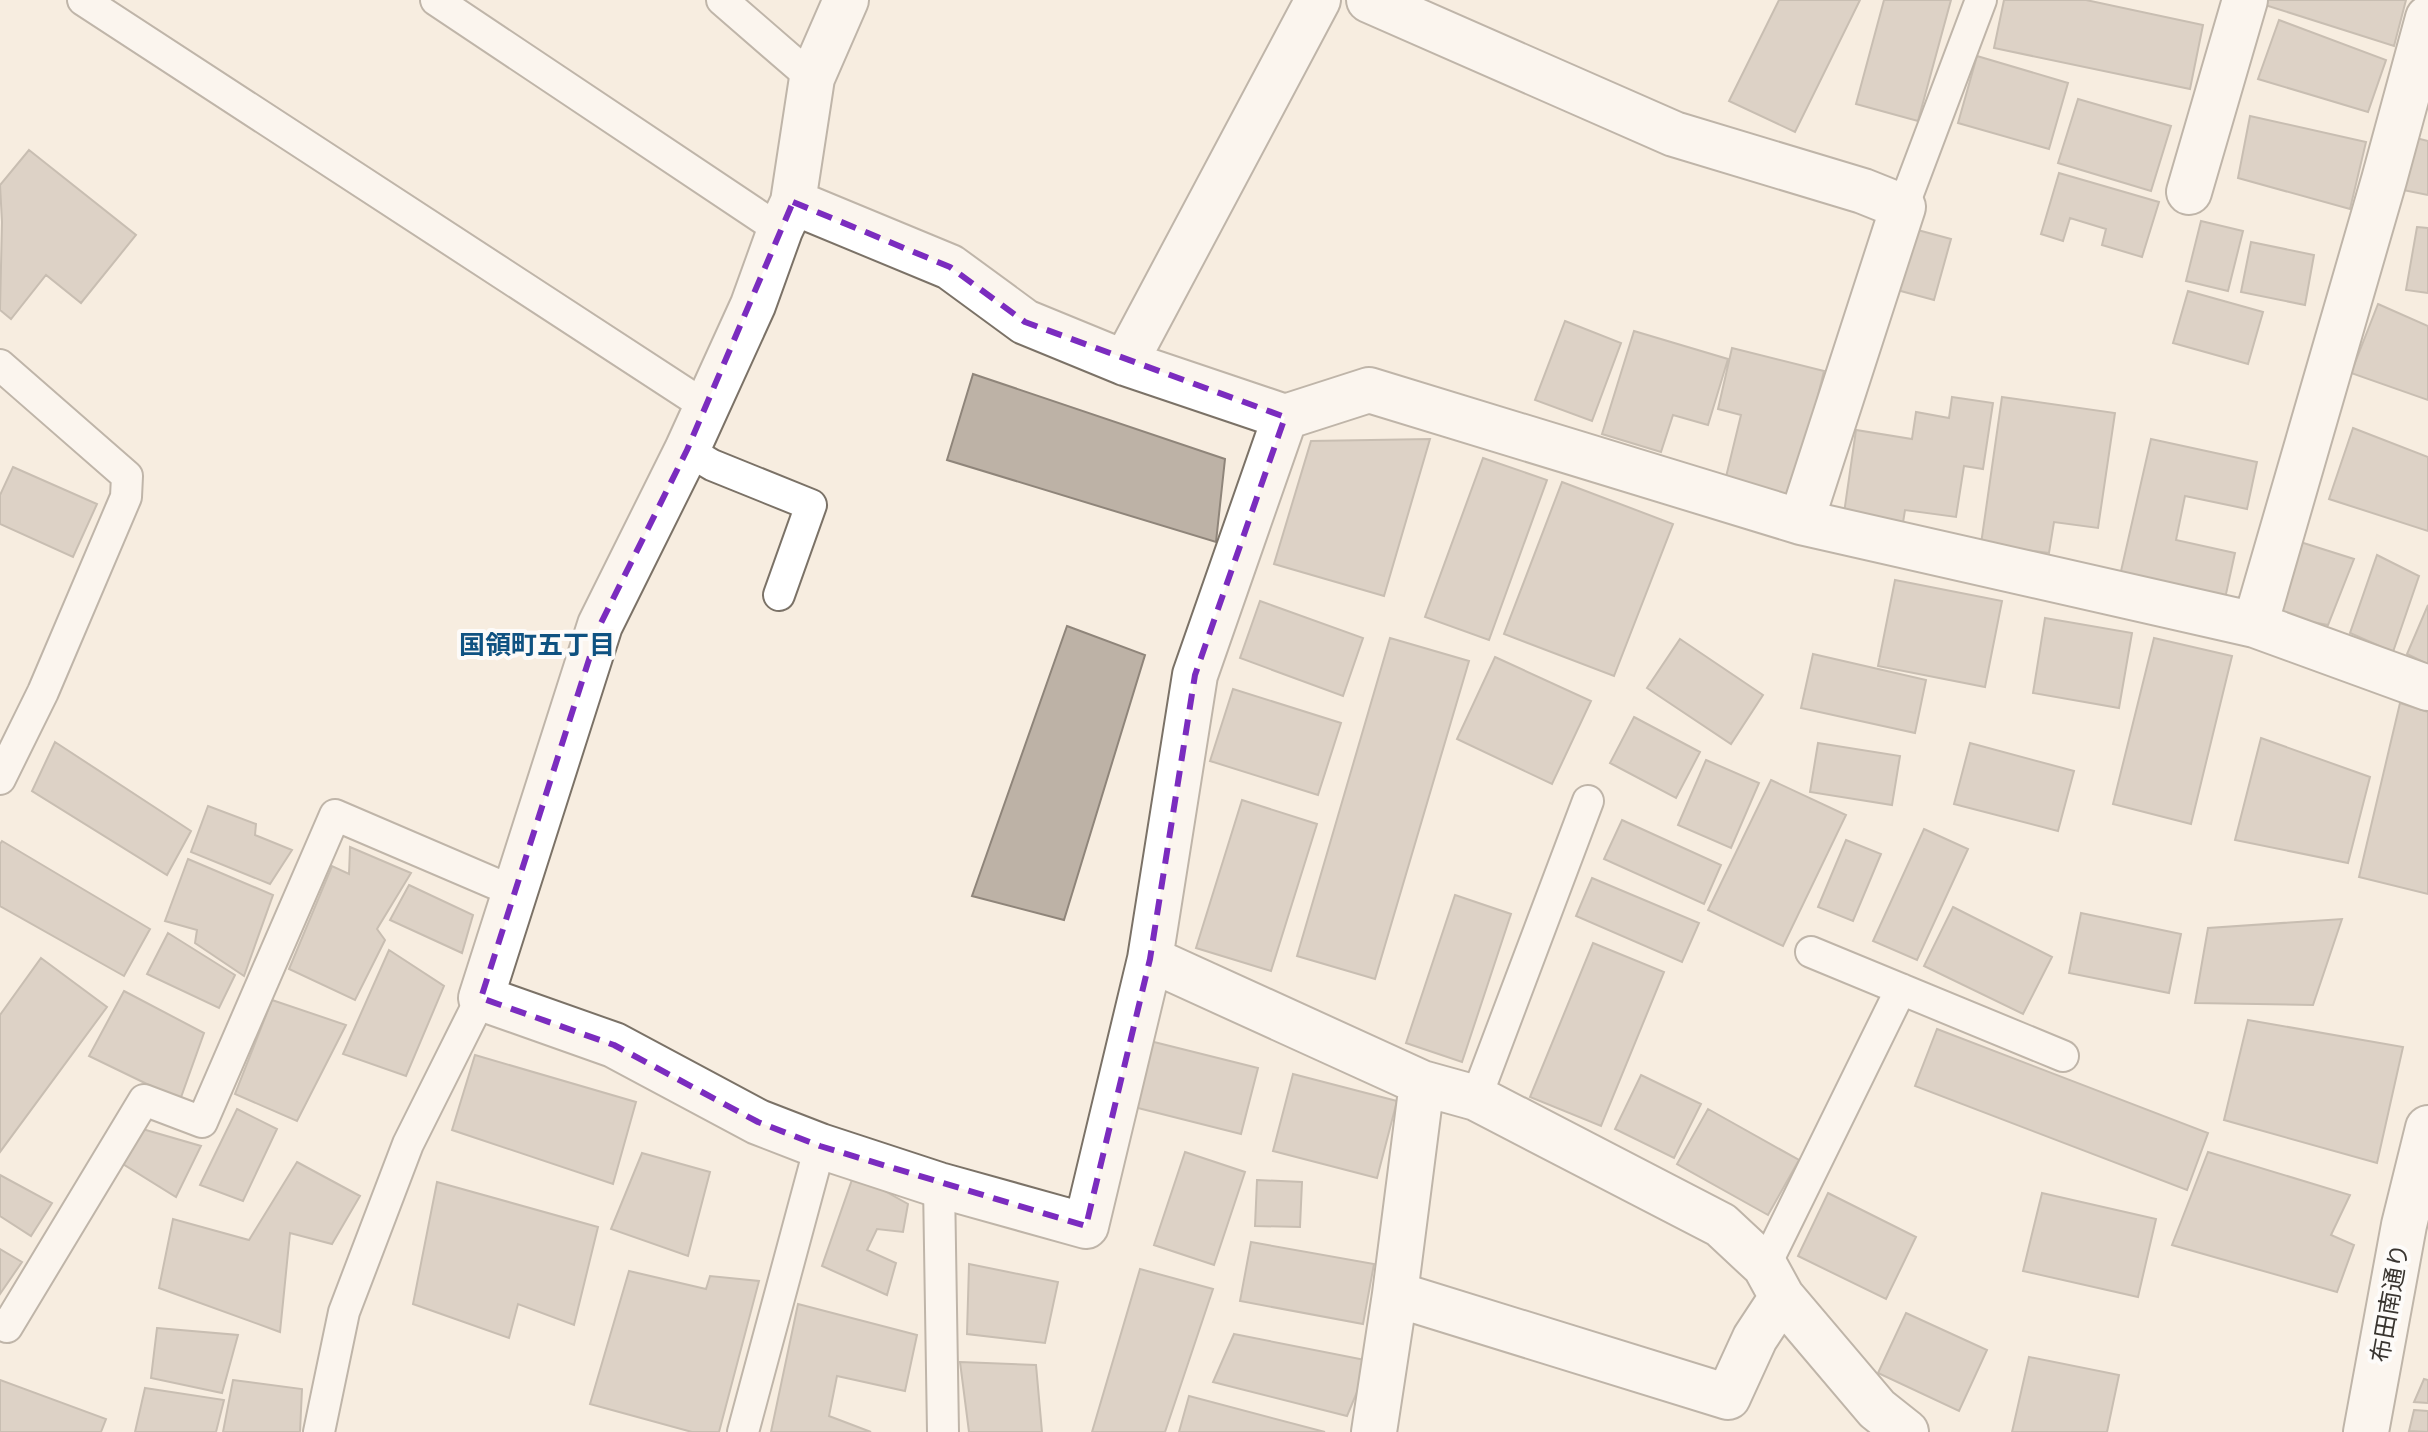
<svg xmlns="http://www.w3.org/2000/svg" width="2428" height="1432" viewBox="0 0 2428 1432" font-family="'Fira Sans','Noto Sans JP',sans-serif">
  <rect width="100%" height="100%" fill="#f7ede0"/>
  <path fill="#bdb2a6" stroke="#8f857a" stroke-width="2" d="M1779,0H1860L1795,132L1729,101Z
    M1884,0H1951L1918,121L1856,104Z
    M2004,0H2086L2203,25L2190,89L1994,48Z
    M2263,0H2406L2394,46L2262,4Z
    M2279,20L2386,60L2368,112L2258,79Z
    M1977,56L2068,83L2049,149L1958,123Z
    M2078,99L2171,126L2151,191L2058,163Z
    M2250,116L2366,142L2350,209L2238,178Z
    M2416,138L2428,141V195L2403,190Z
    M29,150L136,235L81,303L46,275L11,319L0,310L2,222L0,185Z
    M2059,173L2159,202L2142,257L2102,245L2106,229L2070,218L2063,241L2041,234Z
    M2201,221L2243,231L2228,291L2186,281Z
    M2417,227L2428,228V293L2406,290Z
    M1914,229L1951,239L1934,300L1897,290Z
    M2251,242L2314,255L2305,305L2241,292Z
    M2188,291L2263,312L2248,364L2173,343Z
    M2378,304L2428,326V400L2351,373Z
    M1565,321L1621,343L1592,421L1535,400Z
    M1634,331L1728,359L1708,425L1673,415L1661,452L1602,434Z
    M1732,348L1824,371L1793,498L1725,481L1741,415L1718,409Z
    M973,374L1225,459L1216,542L947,460Z
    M1952,397L1993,403L1983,469L1964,466L1956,517L1905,510L1902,529L1843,520L1856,430L1912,439L1916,412L1949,418Z
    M2002,397L2115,413L2098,528L2054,522L2049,553L1981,544Z
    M2353,428L2428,457V531L2329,499Z
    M1430,439L1384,596L1274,564L1311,441Z
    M2151,439L2257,462L2247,509L2185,496L2176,540L2235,553L2224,603L2119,580Z
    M1483,458L1547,480L1489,640L1425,617Z
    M13,467L97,504L73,557L0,524V495Z
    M1562,482L1673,524L1614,676L1504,634Z
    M2294,540L2354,559L2328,625L2271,614Z
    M2377,555L2419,576L2393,652L2350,633Z
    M1895,580L2002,601L1985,687L1878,666Z
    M1260,601L1363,638L1343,696L1240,658Z
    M2428,605V664L2407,654Z
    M2045,618L2132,633L2119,708L2033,693Z
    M1067,626L1145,655L1064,920L972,896Z
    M1390,638L1469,661L1375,979L1297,956Z
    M2154,638L2232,656L2191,824L2113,804Z
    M1680,639L1763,695L1731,744L1647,688Z
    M1813,654L1926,680L1915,733L1801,708Z
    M1495,657L1591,701L1552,784L1457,739Z
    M1233,689L1341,723L1318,795L1210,761Z
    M2400,703L2428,712V894L2359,877Z
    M1634,717L1700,752L1676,798L1610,763Z
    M2261,738L2370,777L2348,863L2235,840Z
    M55,742L191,831L167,875L32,791Z
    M1818,743L1900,756L1892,805L1810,792Z
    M1970,743L2074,771L2058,831L1954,804Z
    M1706,760L1759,783L1731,848L1678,825Z
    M1771,780L1846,815L1783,946L1708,910Z
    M1242,800L1317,824L1271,971L1196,948Z
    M208,806L256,824L255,835L292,850L270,884L191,852Z
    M1622,820L1721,865L1704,904L1604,859Z
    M1924,829L1968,849L1917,960L1873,941Z
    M1846,840L1881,854L1853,921L1818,907Z
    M2,841L150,929L124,976L0,906V844Z
    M350,847L411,873L377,929L385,940L355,1000L289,969L332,866L349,874Z
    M188,859L273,895L244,976L195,943L197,930L165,921Z
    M1592,878L1699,923L1682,962L1576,916Z
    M409,885L473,915L462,953L390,920Z
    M1455,895L1511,914L1462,1062L1406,1043Z
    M1953,907L2052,957L2023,1014L1924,966Z
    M2081,913L2181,934L2169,993L2069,973Z
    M2342,919L2313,1005L2195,1003L2208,928Z
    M168,933L235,975L219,1008L147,974Z
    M1593,943L1664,972L1601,1126L1530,1097Z
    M389,950L444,986L406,1076L343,1054Z
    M41,958L107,1007L0,1152V1015Z
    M124,991L204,1033L180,1100L89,1056Z
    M272,1000L346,1025L297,1121L235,1094Z
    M2248,1020L2403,1047L2377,1163L2224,1120Z
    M1937,1029L2208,1133L2187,1190L1915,1086Z
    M1146,1040L1258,1068L1241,1134L1130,1106Z
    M475,1055L636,1102L613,1184L452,1130Z
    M1293,1074L1397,1101L1377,1178L1273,1151Z
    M1641,1075L1701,1104L1674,1158L1615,1129Z
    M237,1109L277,1129L243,1201L200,1185Z
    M1708,1109L1799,1160L1768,1215L1677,1164Z
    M139,1128L201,1146L176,1197L123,1164Z
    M1185,1152L1245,1172L1214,1265L1154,1245Z
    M2208,1152L2350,1195L2331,1235L2354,1245L2337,1292L2172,1245Z
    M642,1153L710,1172L688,1256L611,1229Z
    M297,1162L360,1196L332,1244L290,1233L280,1332L159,1288L173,1219L249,1240Z
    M854,1174L908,1204L903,1232L877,1229L867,1250L896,1263L887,1295L822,1266Z
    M0,1175L52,1203L31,1236L0,1216Z
    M1257,1180L1302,1182L1300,1227L1255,1226Z
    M437,1182L598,1227L574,1325L518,1304L509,1338L413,1304Z
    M1828,1193L1916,1237L1886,1299L1798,1256Z
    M2042,1193L2156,1219L2138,1297L2023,1271Z
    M1251,1242L1374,1264L1363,1324L1240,1301Z
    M0,1249L22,1262L0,1294Z
    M969,1264L1058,1282L1045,1343L967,1334Z
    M1140,1269L1213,1289L1165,1432H1092Z
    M629,1271L706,1289L710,1276L759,1281L719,1432H692L590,1404Z
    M798,1304L917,1335L905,1391L837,1376L829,1416L871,1432H771Z
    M1906,1313L1987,1350L1959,1411L1878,1373Z
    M157,1328L238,1335L222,1393L151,1378Z
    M1234,1334L1370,1361L1347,1416L1213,1382Z
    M2029,1357L2119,1375L2107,1432H2012Z
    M960,1362L1036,1365L1042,1432H969Z
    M2424,1379L2428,1380V1403L2414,1402Z
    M0,1380L106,1419L101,1432H0Z
    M233,1380L302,1389L300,1432H223Z
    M145,1388L224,1400L216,1432H135Z
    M1189,1396L1325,1432H1179Z
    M2414,1410L2428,1411V1432L2409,1431Z"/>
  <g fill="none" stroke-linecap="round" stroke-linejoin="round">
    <g stroke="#7b7267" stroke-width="34">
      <path id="service" d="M83,0L707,407
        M436,0L780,230
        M722,0L812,78
        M1903,207L1981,0
        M0,365L127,476L126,497L43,692L0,779
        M687,450L712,465L811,505L779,595
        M1811,952L2063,1056
        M1476,1098L1588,801
        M939,1185L943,1432
        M1765,1266L1901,989
        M0,1324L7,1327L144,1100L202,1122L335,815L517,893
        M319,1432L344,1312L408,1144L481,998
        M743,1432L820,1146"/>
    </g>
    <g stroke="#7b7267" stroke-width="48">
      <path id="minor" d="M846,0L812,78L793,202L780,230L753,305L687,450L600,625L481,998L614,1045L758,1122L820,1146L939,1185L1086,1226L1150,959L1195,675L1285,417L1369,390L1801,522L2255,625L2428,688
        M1369,0L1674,134L1863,191L1903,207L1801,522
        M2189,192L2245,0
        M793,202L950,267L1025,322L1125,363L1285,417
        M1125,363L1318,0
        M2255,625L2384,180L2428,18
        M1150,959L1422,1083L1476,1098L1721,1225L1765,1266L1782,1297L1877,1409L1906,1432
        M1395,1294L1728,1397L1755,1338L1782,1297
        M1374,1432L1395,1294L1422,1083"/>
    </g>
    <g stroke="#7b7267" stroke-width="48">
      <path id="tertiary" d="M2366,1432L2404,1225L2428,1128"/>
    </g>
    <use href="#service" stroke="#fff" stroke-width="30"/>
    <use href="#minor" stroke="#fff" stroke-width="44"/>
    <use href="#tertiary" stroke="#fff" stroke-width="44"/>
  </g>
  <path d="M0 0H2428V1432H0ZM793,202L950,267L1025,322L1285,417L1195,675L1150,959L1086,1226L820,1146L758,1122L614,1045L481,998L600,625L687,450Z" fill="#f7ede0" fill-opacity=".55" fill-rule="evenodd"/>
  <path fill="none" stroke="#7b2cbf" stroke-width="6" stroke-dasharray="16 10" stroke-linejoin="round" d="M793,202L950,267L1025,322L1285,417L1195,675L1150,959L1086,1226L820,1146L758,1122L614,1045L481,998L600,625L687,450Z"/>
  <g text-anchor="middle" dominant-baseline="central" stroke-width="8" stroke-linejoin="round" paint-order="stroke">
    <g font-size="24" fill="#393530" stroke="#fdfbf9">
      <text transform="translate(2390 1303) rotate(-80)">布田南通り</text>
    </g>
    <g font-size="26" font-weight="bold" fill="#0f5281" stroke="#fdfbf9">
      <text x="537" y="645">国領町五丁目</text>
    </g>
  </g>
</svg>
